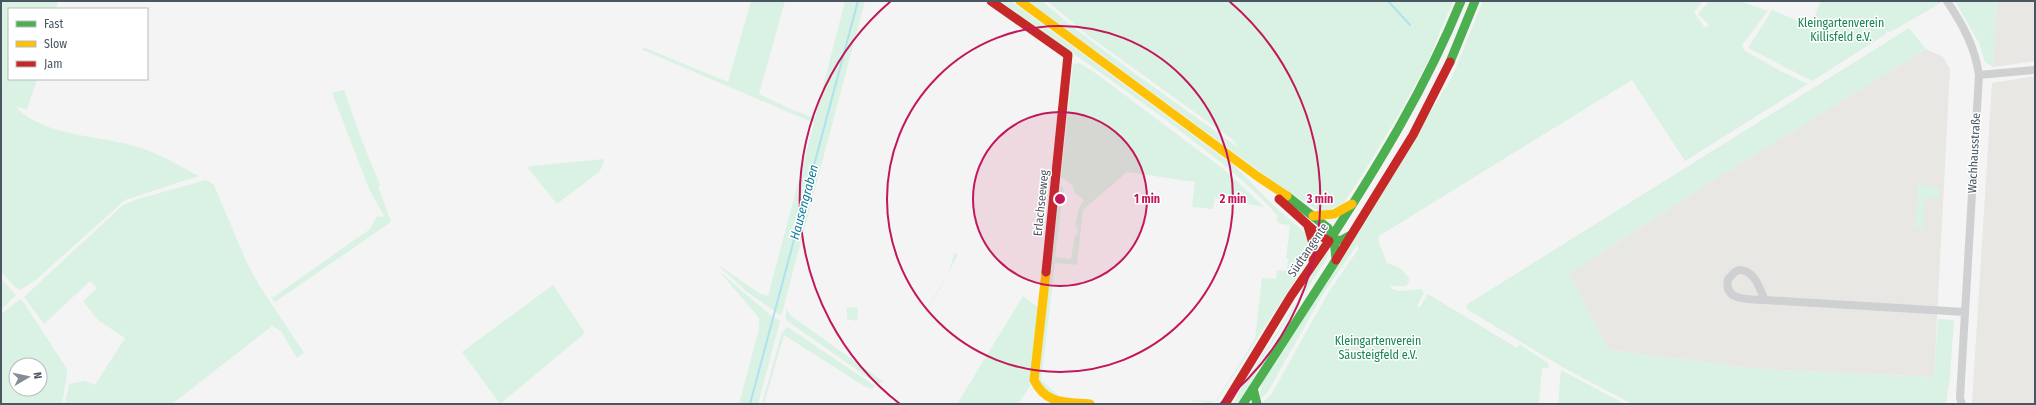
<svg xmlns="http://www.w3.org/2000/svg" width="2036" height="405" viewBox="0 0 2036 405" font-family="'Fira Sans Condensed',sans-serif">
  <rect width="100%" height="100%" fill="#f4f4f4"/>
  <path fill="#e8e7e3" d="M1997,1H2035V61L1993,67Z
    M1926,49L1943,57L1950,69L1934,377L1758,369L1609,350L1569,274L1702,187Z
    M2035,76V404H1972L1992,83Z"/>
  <path fill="#d9f2e3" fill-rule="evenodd" d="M1,1H58L56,9H9V79H37L27,109L16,107C44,137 100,135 138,147C159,153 179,166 199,176L125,200L37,279L20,290L16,288L1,272Z
    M751,1H785L759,94L790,109L815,118L845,1H865L782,313L780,315L747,292L717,264L759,293L768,296L814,123L643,50V47L728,82Z
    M996,1H1011L1237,168L1271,203L1305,233L1310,246L1306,263L1217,401L1209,403L1187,400L1216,401L1255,339L1262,278L1276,279L1277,270L1287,271L1288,259L1286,258L1290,225L1281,224L1277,221V215C1244,178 1205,150 1166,120C1110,79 1054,39 996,1Z
    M1028,1H1042L1069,24L1134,73L1239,148L1232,139L1090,37L1047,1H1453L1428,61L1402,109L1361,177L1343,204L1321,213L1270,179Z
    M1483,1H1703L1694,12L1705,28L1709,25L1698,14L1709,1H1740L1768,11L1742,45L1745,51L1779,70V71L1783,72L1808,84L1685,161L1632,80L1379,236V243L1387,263L1400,268L1409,278V282L1406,286H1391V288L1398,291L1422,289L1424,293L1417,306L1420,307L1428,294L1517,348L1519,344L1548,363L1549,368H1542L1539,404H1261L1271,395L1328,293L1359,248L1357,245L1323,294L1267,393L1259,400L1262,383L1452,77Z
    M1821,1H1939L1941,3L1890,32L1886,31V34L1812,81L1748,48L1772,10L1810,26Z
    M1955,1H1997L1993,67L1985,62L1979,43Z
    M1909,28L1926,49L1702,187L1569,274L1609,350L1758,369L1934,377L1938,319L1954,320L1950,376L1946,404H1632L1564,368L1468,310L1466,305Z
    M1079,63L1094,72L1226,171L1264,207L1215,198L1213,209L1192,207L1195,182L1127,172L1083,210L1077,265L1055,263L1041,380L1060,397L1051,396L1038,380L1059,186L1064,187L1055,257L1071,259L1075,235H1077L1078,229L1075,226L1079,208L1084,200L1074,192L1073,186L1061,177L1073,64Z
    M344,90L362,141L380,185L378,186L391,222L275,302L270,297L272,298L370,229L377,216L381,217L384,216L370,191L332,93Z
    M604,159L602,167L599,172L557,204L528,168L531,166Z
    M206,180L214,185L246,261L259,285L304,353L297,358L281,331L272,326L172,404H65L69,384L85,381L95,385L125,338L98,320L83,301L97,288L90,281L44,324L24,297L123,205L138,199Z
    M1918,185L1932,186V188L1936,189L1937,186H1939V199L1925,198L1923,228L1915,227Z
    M1329,251L1326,260L1261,360L1256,374L1237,404H1234L1238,393L1296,303L1306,281Z
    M954,253L958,255L914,332C925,312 952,273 954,253Z
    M719,271L770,315L780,321L758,404H739L759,329V318Z
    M1,278L16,295L1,310Z
    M553,285L585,333L500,404L462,352Z
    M1023,296L1038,307L1030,386L1018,404H957Z
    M20,299L24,303L67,369V375L62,404H1V314ZM16,365H40V389H16Z
    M847,307L858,308L857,321L847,319Z
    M786,309L790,315L884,382L877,384L786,320Z
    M787,327L789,328L875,386L872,389L864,386L784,335L764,404H762L781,335Z
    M1561,370L1625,404H1558Z"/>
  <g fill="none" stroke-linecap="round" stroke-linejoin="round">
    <path stroke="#aee2f0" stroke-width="2" d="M1388,1L1410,25
      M750,404L858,1"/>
    <path stroke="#ced0d2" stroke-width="8" d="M1947,1C1963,25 1975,47 1979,75L1960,398L1962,404
      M1979,75L2035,70
      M1739,270C1755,270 1759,288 1765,300C1750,299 1723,302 1728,279L1735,272Z
      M1765,300L1965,312"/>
    <path stroke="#4caf50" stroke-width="9" d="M1450,62L1475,1
      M1351,235L1342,240L1329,241C1379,164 1426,87 1461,1
      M1253,388L1257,404
      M1243,404L1336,260L1334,238L1328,228L1287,196"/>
    <path stroke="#ffc107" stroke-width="9" d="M1020,1L1257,176L1287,196
      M1313,216L1334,214L1352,204
      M1046,272L1034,380C1046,405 1066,402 1090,404"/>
    <path stroke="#c62828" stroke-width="9" d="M991,1L1068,55L1046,272
      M1308,226L1314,247L1313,264
      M1336,260L1413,135L1450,62
      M1225,404L1291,296L1329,241L1319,235L1279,199"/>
  </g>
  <circle cx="1060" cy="199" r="87" fill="#c2185b" fill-opacity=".12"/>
  <g fill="none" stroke="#c2185b" stroke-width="2">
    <circle cx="1060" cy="199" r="87"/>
    <circle cx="1060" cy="199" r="173"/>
    <path d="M900 404A260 260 0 0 1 891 1M1229 1A260 260 0 0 1 1220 404"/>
  </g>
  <g text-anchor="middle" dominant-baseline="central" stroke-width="3" stroke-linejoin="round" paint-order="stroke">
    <g font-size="12" fill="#17864f" stroke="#fff">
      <text x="1841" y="23">Kleingartenverein<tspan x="1841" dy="14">Killisfeld e.V.</tspan></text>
      <text x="1378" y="341">Kleingartenverein<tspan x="1378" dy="14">Säusteigfeld e.V.</tspan></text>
    </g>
    <g font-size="12" fill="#4a5661" stroke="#fff">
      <text transform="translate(1974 153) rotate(-87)">Wachhausstraße</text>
      <text transform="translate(1041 203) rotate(-84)">Erlachseeweg</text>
      <text transform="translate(1308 250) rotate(-56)">Südtangente</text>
    </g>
    <g font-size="13" font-style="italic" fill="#0c7c9b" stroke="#fff">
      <text transform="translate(804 202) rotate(-75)">Hausengraben</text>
    </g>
  </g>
  <circle cx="1060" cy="199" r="6" fill="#c2185b" stroke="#fff" stroke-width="2"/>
  <g font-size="12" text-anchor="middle" font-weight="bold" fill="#c2185b" stroke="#fff" stroke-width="3" stroke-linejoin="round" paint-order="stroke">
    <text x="1147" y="203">1 min</text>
    <text x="1233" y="203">2 min</text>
    <text x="1320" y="203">3 min</text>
  </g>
  <rect width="2036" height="405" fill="none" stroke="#4a5661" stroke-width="4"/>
  <rect x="8" y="8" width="140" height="72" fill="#ffffff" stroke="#b7bbc0"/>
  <rect x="16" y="21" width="20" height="6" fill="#4caf50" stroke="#b7bbc0"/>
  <text x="44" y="28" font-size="12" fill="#4a5661">Fast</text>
  <rect x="16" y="41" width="20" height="6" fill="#ffc107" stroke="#b7bbc0"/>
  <text x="44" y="48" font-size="12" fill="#4a5661">Slow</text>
  <rect x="16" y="61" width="20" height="6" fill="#c62828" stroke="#b7bbc0"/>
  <text x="44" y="68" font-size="12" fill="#4a5661">Jam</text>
  <g transform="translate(28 377) rotate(81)"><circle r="19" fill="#ffffff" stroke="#b7bbc0"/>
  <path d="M0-3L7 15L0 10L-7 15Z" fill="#868d94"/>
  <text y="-6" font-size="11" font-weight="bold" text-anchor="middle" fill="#4a5661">N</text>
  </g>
</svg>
